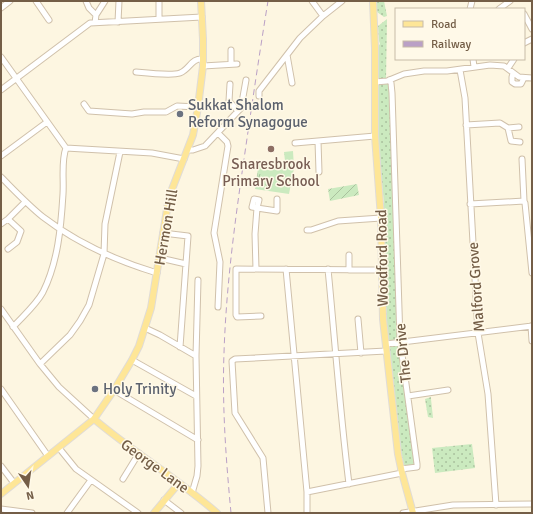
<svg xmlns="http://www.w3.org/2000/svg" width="533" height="514" viewBox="0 0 533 514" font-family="Signika,sans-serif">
  <defs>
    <pattern id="grass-dots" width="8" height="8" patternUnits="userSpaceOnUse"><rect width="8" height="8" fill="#cbeabf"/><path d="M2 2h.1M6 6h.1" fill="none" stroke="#a9c19d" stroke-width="1.8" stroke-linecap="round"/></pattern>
    <pattern id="park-tufts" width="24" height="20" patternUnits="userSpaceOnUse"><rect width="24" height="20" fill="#cbeabf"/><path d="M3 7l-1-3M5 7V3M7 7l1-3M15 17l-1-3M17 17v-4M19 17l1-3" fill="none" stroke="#a9c19d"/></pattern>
    <pattern id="garden-furrows" width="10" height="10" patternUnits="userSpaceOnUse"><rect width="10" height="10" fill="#cbeabf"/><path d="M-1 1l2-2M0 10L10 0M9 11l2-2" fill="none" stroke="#a9c19d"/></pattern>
  </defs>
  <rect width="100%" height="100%" fill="#fdf6e1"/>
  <path fill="url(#grass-dots)" d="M376,1H384L387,16L384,17L377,12Z
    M387,19L386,80H379L378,62H379V45L380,44L379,41L378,26Z
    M388,84L390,86L398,340L389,341L386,319L383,203H384L378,149V85Z
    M398,345L399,347L414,464L413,466L404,467L403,466L401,455L389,347Z
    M431,397V399L433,418L428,417L425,399Z
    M472,444L475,468L435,473L432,448Z"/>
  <path fill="url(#park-tufts)" d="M293,151L294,168L289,194L255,189L259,161H285L284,152Z"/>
  <path fill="url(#garden-furrows)" d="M357,184L359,195L330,201L328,189Z"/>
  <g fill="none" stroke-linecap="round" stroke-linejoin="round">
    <g stroke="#d0c1ab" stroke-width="7">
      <path id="minor" d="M36,1L49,20
        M86,1L89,8L96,15
        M159,1V19
        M312,1L323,16
        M1,8L10,1
        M470,9L472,1
        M499,9L510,1
        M524,14L532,29
        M118,22L119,1
        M95,23L96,15L105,1
        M524,43L532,39
        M287,55L292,83
        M1,57L66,148L152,153L184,159
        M473,59L474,67
        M231,64V50
        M203,66L237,64
        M508,68L514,59
        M460,70L465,98L478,333L488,394L496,505
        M136,72C146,73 172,76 180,73C190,69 191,58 203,59
        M513,73L512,77V82L515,84H521L524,78
        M389,80L391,83L392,93L400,340L417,464V467L401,469
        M375,82L387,81L404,74L424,71H447L490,65L504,66L519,77L532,78
        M230,84L229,101L238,111
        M1,90L90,23L202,17
        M259,96V91L300,38L323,16L342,1
        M84,104L89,111L132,114L144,112H166L177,106L198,107
        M466,125L500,123L508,128L511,141L520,142
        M508,128L519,127
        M318,141L319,172
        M295,143L375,136
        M188,150H193L205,146L241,108L246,80
        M1,156L47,122
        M522,159L524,201
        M1,177C15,191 28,205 43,217C77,243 117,261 157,273
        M254,199L259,200L257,208L252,207Z
        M470,204L524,201L525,203L532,273
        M1,224L8,219L25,202
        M307,230H311L338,221L381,218
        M163,233L188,236L180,347
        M8,249L17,242L21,231L8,219
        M160,258L186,264
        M256,269L255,234L257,208L277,211V199
        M286,269L307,492V513
        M328,269C335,341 340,412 349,484
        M349,270V255
        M218,307L220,262L214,233L228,146L227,142L218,133
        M1,309L40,364L59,387L94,419
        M261,316L237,317L236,315V269L382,270
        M358,319L361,353
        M531,326L532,341
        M13,327C23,316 36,305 43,292C58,262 61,227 63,194C64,179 61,161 66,148
        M145,328L160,335L196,356L198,466L197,476L192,493
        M386,344L532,326
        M196,356L198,280
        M132,360L196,396
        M40,364L70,335L80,321L89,305L104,254L105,224L120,152
        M1,389L48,456
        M114,390L198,440
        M408,396L448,390
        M59,448L76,469L138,513
        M1,466L14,483
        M123,479L139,453
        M307,492L402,473
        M164,500L181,513
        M1,509L32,513
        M67,513L91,480
        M268,513L263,458L235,413L232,361L235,359L386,351
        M403,513L453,505L532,504"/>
    </g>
    <g stroke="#e0dcd7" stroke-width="8">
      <path id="major" d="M373,1L375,48V136L381,218L383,319L398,454L402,473L413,513
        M94,419C133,452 178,479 217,513
        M1,494L94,419L114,390L132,360L139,346L151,308L169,197L193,135L198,107L203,66V39L201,1
        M154,513L179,483"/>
    </g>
    <use href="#minor" stroke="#fff" stroke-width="5"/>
    <use href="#major" stroke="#fee697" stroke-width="6"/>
    <path stroke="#baa0c6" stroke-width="1" stroke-dasharray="6 4" stroke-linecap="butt" d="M231,513C226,460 222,406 224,353C226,290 234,228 243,166C251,111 259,56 268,1"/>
  </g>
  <g fill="#6b7280" stroke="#fff9e8" stroke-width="1.5">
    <circle cx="180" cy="114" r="4"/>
    <circle cx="95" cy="389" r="4"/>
  </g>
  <circle fill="#8d6e63" stroke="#fff9e8" stroke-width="1.5" cx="271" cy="149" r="4"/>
  <g text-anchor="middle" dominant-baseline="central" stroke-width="3" stroke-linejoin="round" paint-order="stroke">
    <g font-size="15" fill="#5b616d" stroke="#fff9e8" text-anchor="start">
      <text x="188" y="105">Sukkat Shalom<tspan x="188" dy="17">Reform Synagogue</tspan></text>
      <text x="103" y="389">Holy Trinity</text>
    </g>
    <g font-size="15" fill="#785e54" stroke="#fff9e8">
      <text x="271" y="164">Snaresbrook<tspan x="271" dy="17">Primary School</tspan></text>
    </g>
    <g font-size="15" fill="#745e47" stroke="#fff9e8">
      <text transform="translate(166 227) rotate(-80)">Hermon Hill</text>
      <text transform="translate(382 258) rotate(-91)">Woodford Road</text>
      <text transform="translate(476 287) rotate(-94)">Malford Grove</text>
      <text transform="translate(403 353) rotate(-96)">The Drive</text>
      <text transform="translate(155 466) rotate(36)">George Lane</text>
    </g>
  </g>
  <rect width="533" height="514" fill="none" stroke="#745e47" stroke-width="4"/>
  <rect x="395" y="8" width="130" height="52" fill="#fff9e8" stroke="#c7bba8"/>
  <rect x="403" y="21" width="20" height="6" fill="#fee697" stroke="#c7bba8"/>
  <text x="431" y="28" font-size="12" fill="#745e47">Road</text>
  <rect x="403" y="41" width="20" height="6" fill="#baa0c6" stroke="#c7bba8"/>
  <text x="431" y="48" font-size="12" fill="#745e47">Railway</text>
  <g transform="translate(28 486) rotate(167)" stroke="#fff9e8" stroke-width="3" paint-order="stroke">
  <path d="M0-3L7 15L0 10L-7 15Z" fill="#745e47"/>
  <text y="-6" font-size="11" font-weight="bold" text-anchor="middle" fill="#745e47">N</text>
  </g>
</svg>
